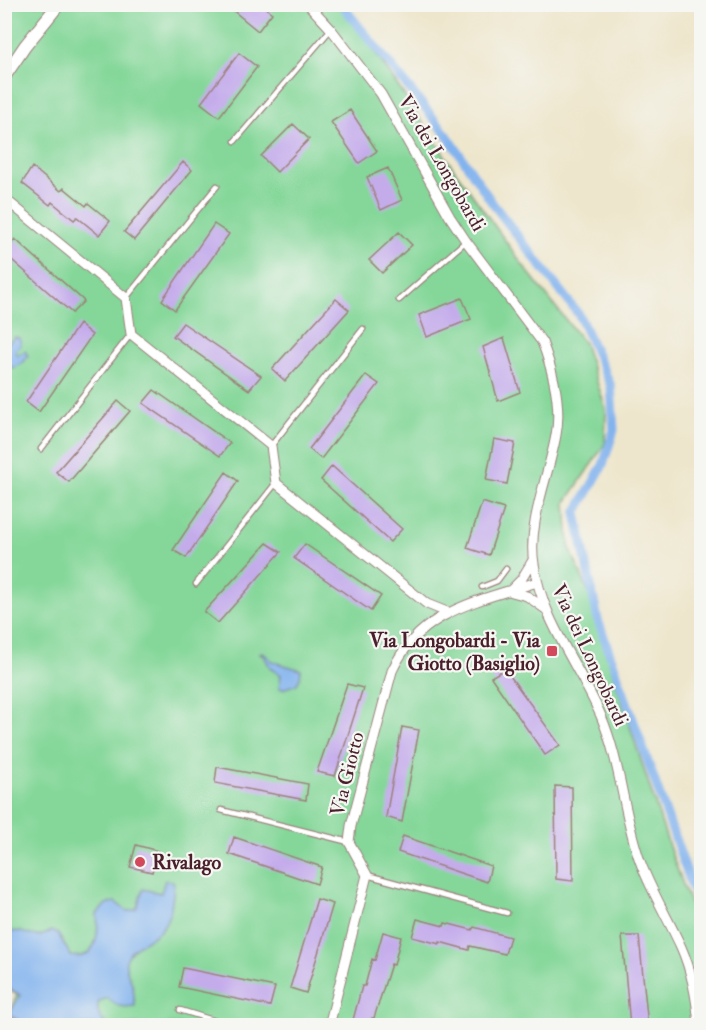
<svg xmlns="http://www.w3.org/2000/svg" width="706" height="1030" viewBox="0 0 706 1030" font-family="'IM FELL Double Pica',serif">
  <rect width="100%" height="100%" fill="#f6f6f2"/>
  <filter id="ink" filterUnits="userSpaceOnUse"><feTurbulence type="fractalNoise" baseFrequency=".0167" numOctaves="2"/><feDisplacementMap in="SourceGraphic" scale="12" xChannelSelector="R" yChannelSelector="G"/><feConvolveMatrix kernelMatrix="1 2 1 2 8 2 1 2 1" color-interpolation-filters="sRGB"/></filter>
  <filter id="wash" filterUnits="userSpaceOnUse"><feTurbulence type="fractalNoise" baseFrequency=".008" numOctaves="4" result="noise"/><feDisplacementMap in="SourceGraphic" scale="24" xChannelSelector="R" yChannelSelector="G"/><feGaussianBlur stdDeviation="1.35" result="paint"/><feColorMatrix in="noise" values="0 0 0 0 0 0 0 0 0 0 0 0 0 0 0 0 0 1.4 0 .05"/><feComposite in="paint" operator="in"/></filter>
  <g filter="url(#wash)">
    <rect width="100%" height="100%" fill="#eee6cc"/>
    <path fill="#84d799" stroke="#677b62" stroke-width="1.5" d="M5,5H343L454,169L522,264L584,343L606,409L605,444L566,502L569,546L590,596L605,650L671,852L701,933V1025H24L7,1015L17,995L5,988Z"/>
    <path fill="#82b3ee" stroke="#66698c" stroke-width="1.5" d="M14,337L20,338L21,345L15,352L18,355L25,351L28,356L23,363L14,368L5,365L4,347Z
      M262,652L274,662L301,670L300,678L297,684L283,689L279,688L281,675L271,669L264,656L259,653Z
      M165,880L174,882C173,897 172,914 163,927C154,941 131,943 126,961C124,969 131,979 133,987C134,993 134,1000 135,1006C123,1008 116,1007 108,998L99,1001C95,1010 100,1020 108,1025H27L9,1015L20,995L5,986L6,971L5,970L4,936C17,926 24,935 38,936C43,936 47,933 52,931L58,934L71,956C97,961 99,932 97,914L106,904L115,902L127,911L136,909C140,902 140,896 143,889L161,893Z"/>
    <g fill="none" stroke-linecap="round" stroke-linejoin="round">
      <path stroke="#82b3ee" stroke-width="9" d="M341,4L447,135L493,204L579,315L611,386L614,430L603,465L576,513L598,620L702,915"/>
    </g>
    <g id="blocks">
      <path fill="#c4aceb" d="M225,4H261L272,13L258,31Z
        M239,53L257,67L219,117L201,103Z
        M350,110L377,151L359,163L331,122Z
        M293,124L309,139L277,172L261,156Z
        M183,162L192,170L134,240L124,232Z
        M32,167L61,191L64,188L86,206L88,203L110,221L99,235L77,217L74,220L52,202L50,205L22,183Z
        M388,168L402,200L381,210L367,177Z
        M214,224L229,234L175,310L162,300Z
        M399,232L412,245L382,273L369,260Z
        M15,239L84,301L72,313L4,253Z
        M462,298L471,319L427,337L419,315Z
        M336,299L349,310L285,381L272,369Z
        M183,323L261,376L249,390L173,336Z
        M79,324L92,335L39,412L26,402Z
        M504,338L520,392L498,401L483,347Z
        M366,375L379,384L321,459L309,449Z
        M154,390L230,443L220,456L143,403Z
        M118,401L130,411L69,482L56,472Z
        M494,439L515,443L507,484L486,480Z
        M332,466L402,529L390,542L321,480Z
        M226,472L238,481L186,558L173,550Z
        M482,502L504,509L489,555L467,548Z
        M267,543L281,552L218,623L204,612Z
        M305,544L381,596L371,611L294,558Z
        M505,669L560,745L545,755L491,677Z
        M347,684L363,688L335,776L317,772Z
        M402,727L419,730L402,822L386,817Z
        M217,767L308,784L306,800L215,783Z
        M555,786L572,787L573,881L556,879Z
        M403,836L491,866L487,882L398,852Z
        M234,837L322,867L317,884L229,854Z
        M136,845L158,851L152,872L130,867Z
        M317,899L333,904L306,993L290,988Z
        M417,919L444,926L445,923L472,930L474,927L510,937L505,954L470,946L469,950L440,942V944L412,937Z
        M383,932L401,937L394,965L391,964L374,1018H372L370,1026H366L353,1020L362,986H365L372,959L375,960Z
        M622,936H639L648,1026H630Z
        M183,968L275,987L270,1006L179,987Z"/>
    </g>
  </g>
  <g filter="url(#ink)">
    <use href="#blocks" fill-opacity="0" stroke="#9c827c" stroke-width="1.5"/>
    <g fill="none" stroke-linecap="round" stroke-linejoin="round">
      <g stroke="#9c827c" stroke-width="7">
        <path id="service" d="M235,141L331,29
          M126,298L217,186
          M399,300L466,241
          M271,446L363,329
          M41,449L131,334
          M196,584L276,483
          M482,587L497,581L506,569
          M221,810L349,842
          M367,875L507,913
          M180,1010L232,1026"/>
      </g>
      <g stroke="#9c827c" stroke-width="11">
        <path id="minor" d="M308,4L331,29L381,94L450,217L466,241L542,342C553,371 562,404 556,435C549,475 527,524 534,564C542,621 579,665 601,716C621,763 623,814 640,861C651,891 668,918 681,947C692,972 697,998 699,1026
          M10,203L126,298L131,334L271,446L276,483L427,604L447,612
          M511,590L521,580L533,560
          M512,592L527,596L547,610
          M329,1026L367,875L349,842L351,826L392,671C420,610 479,601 537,582"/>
      </g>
      <g stroke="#9c827c" stroke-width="14">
        <path id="tertiary" d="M4,77L25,46L59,4"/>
      </g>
      <use href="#service" stroke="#fff" stroke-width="4.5"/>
      <use href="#minor" stroke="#fff" stroke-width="9"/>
      <use href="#tertiary" stroke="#fff" stroke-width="12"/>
    </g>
  </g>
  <g fill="#d1495b" stroke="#f6f6f2" stroke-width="2">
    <rect x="546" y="645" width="12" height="12" rx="3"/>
    <circle cx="140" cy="862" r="6"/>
  </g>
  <g text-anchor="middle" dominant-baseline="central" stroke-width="4.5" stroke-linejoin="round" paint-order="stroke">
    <g font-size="20" fill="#4a1f2b" stroke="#f6f6f2">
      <text transform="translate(442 163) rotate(60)">Via dei Longobardi</text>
      <text transform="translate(590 655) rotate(65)">Via dei Longobardi</text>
      <text transform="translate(347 774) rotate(-76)">Via Giotto</text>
    </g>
    <g font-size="20" font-weight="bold" fill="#4a1f2b" stroke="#f6f6f2" text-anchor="end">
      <text x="540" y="640">Via Longobardi - Via<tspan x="540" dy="23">Giotto (Basiglio)</tspan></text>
      <text x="152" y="862" text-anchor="start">Rivalago</text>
    </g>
  </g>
  <rect width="706" height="1030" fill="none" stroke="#f6f6f2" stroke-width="24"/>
</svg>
